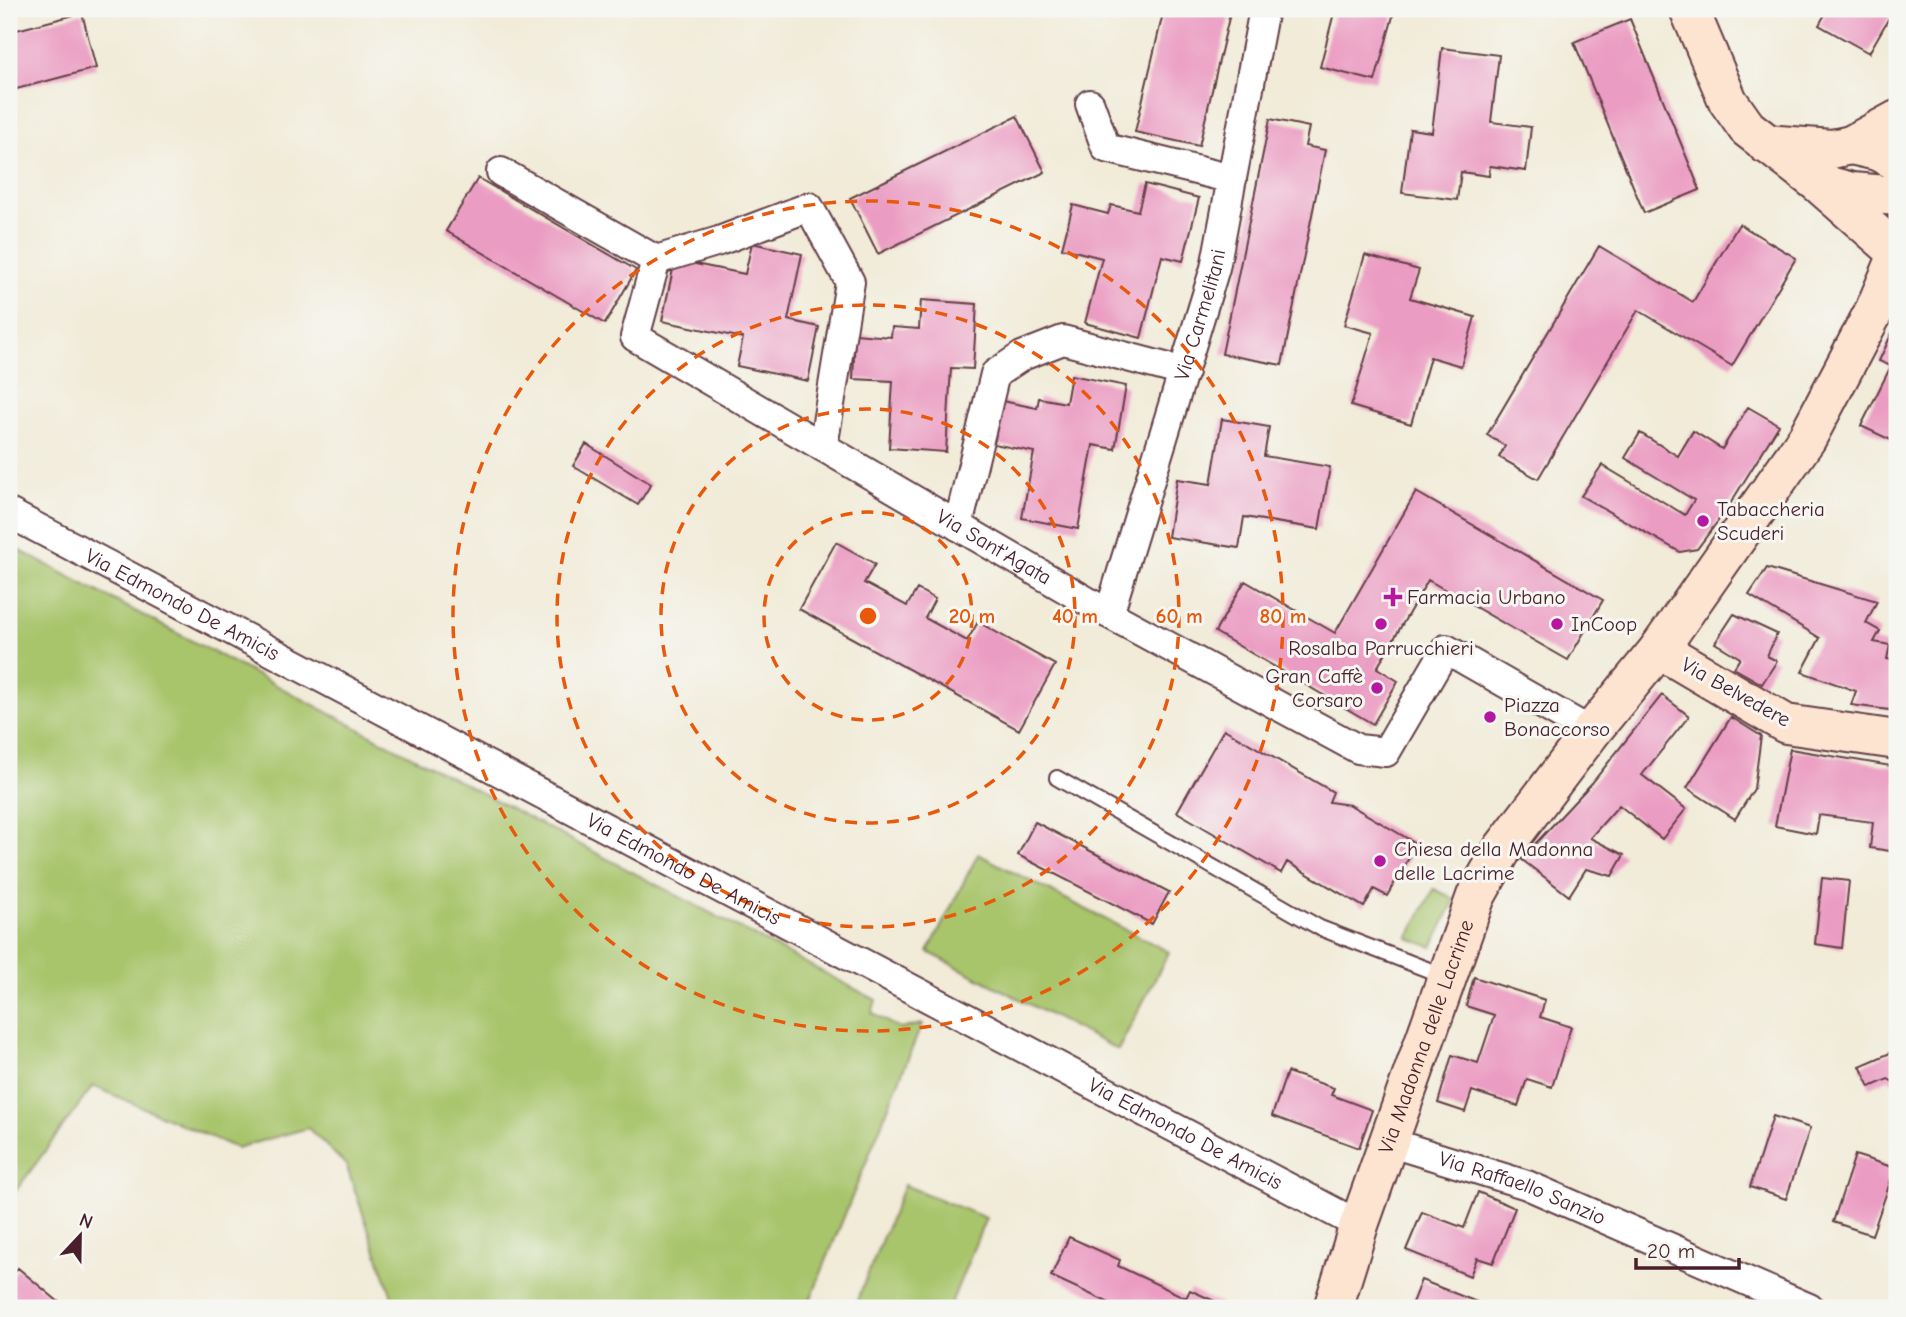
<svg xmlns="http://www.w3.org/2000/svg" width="1906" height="1317" viewBox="0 0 1906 1317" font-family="'Comic Neue',sans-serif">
  <rect width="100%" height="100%" fill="#f6f6f2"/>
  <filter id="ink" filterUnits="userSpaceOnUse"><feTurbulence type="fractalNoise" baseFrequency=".0143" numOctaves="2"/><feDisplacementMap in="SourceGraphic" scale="14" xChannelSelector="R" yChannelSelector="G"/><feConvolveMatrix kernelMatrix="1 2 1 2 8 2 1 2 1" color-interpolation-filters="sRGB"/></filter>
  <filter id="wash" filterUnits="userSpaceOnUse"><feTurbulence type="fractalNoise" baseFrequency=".00686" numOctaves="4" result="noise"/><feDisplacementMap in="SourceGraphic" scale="28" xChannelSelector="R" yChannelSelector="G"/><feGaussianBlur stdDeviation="1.57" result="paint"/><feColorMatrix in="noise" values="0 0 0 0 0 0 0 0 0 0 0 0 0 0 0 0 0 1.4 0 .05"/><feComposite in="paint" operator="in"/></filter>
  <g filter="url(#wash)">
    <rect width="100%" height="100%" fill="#f1ebd8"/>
    <path fill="#a8c56c" stroke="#79724c" stroke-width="2" d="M9,545L876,1000L872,1013L900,1029L922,1024L807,1308H396L346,1165L308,1128L236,1148L93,1086L9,1200Z
      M978,854L1169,952L1118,1050L928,952Z
      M1434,889L1455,899L1432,947L1408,938Z
      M904,1185L986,1218L949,1308H854Z"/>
    <g id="blocks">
      <path fill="#eb9cc2" d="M1164,9H1231L1199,146L1135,132Z
        M1335,9H1395L1375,81L1320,67Z
        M1828,9H1894L1869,53L1819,25Z
        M82,13L96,68L9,91V32Z
        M1630,19L1700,190L1644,213L1574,42Z
        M1442,48L1499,55L1491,122L1531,127L1526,171L1490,166L1489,176L1461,172L1457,200L1402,193L1410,129L1432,132Z
        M1017,116L1045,172L878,254L850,198Z
        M1270,119L1309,127L1305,146L1325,150L1282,365L1222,354Z
        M478,178L636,270L605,324L446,231Z
        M1145,184L1199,198L1183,261L1162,256L1141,338L1085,323L1102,258L1062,248L1073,205L1108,214L1111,205L1138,211Z
        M1739,224L1796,258L1732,366L1638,310L1538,479L1499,457L1505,446L1487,435L1599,246L1693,302Z
        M752,243L802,254L788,320L819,327L808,381L737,366L743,338L662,321L675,260L745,274Z
        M1365,255L1419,270L1410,298L1475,317L1461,366L1430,357L1411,424L1351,406L1373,333L1344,325Z
        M921,300L977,304L973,369L951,368L946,452L889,448L893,381L853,379L855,334L891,337L892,327L919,329Z
        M1897,322V443L1861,426L1891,366L1879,361Z
        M1071,375L1126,386L1115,449L1093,445L1078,529L1022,518L1034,452L994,444L1002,401L1037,408L1039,398L1066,403Z
        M1748,407L1779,425L1727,509L1697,549L1680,552L1581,496L1602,465L1685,515L1694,500L1625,458L1640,433L1678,456L1693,431L1722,449Z
        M1222,419L1269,427L1264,456L1330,467L1319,529L1244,517L1239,548L1168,537L1177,479L1211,484Z
        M586,444L651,484L638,505L573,466Z
        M1416,492L1603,600L1568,660L1428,580L1377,668L1398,681L1373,724L1215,632L1245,581L1335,633Z
        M836,542L875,564L864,583L907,606L917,589L935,599L925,618L967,641L978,622L1055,665L1019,730L799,609Z
        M1767,568L1877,601L1866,623L1880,631L1874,642L1890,645L1887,659L1897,661V711L1851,705L1856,691L1802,672L1820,638L1749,595Z
        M1734,614L1777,634L1767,656L1777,661L1762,684L1734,668L1740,658L1715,643Z
        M1662,695L1689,716L1642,775L1686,809L1662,839L1619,805L1590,838L1624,855L1612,876L1586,869L1569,896L1521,859L1592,783Z
        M1731,717L1761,736L1754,789L1735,819L1687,788Z
        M1224,729L1333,792L1329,802L1350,805L1417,844L1387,896L1374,889L1364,907L1287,862L1281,873L1177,812Z
        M1790,749L1897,767V852L1870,848L1873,822L1819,815L1816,834L1775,826Z
        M1035,822L1169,892L1152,924L1018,855Z
        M1822,878L1849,881L1842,948L1815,944Z
        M1474,977L1545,1000L1540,1017L1571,1027L1552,1087L1527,1079L1518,1106L1472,1091L1465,1112L1438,1103L1452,1055L1478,1063L1494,1015L1466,1006Z
        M1897,1050V1084L1888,1079L1870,1087L1860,1066Z
        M1287,1072L1334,1088L1331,1095L1372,1110L1359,1148L1272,1116Z
        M1773,1116L1810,1128L1786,1199L1750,1187Z
        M1855,1155L1895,1168L1872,1235L1833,1222Z
        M1478,1192L1515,1208L1493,1263L1477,1258L1470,1276L1406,1250L1422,1212L1464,1228Z
        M1069,1237L1120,1260L1118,1266L1186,1298L1190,1290L1230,1308H1120L1051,1276Z
        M18,1268L66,1308H9V1303L14,1297L9,1293V1279Z
        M1421,1280L1492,1308H1410Z"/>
    </g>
  </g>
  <g filter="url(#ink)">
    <use href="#blocks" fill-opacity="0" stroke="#633e45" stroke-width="2"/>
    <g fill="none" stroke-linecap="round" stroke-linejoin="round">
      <g stroke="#633e45" stroke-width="18">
        <path id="lane" d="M1057,778L1320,928L1447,977"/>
      </g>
      <g stroke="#633e45" stroke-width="32">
        <g id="street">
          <path d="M1090,104L1106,148L1232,179"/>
          <path id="s1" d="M501,172L656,260L635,337L1109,614L1358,749L1386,752L1446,649L1591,732"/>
          <path d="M656,260L719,241L809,207L850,282L823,447"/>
          <path id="s2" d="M9,513L1359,1225"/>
          <path d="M958,526L995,374L1022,356L1063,340L1184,372"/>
          <path id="s3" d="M1109,614L1215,268L1264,9"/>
          <path id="s4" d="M1388,1142L1527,1185L1809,1308"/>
        </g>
      </g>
      <g stroke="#633e45" stroke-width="42">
        <g id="secondary">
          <path d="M1689,9L1728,101L1747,128L1817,182L1897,252"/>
          <path d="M1766,144L1832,149L1851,145L1897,120"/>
          <path d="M1851,145L1877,151L1897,161"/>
          <path d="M1822,184L1852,192L1897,196"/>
          <path d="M1659,649L1786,724L1897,740"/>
          <path id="s5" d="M1333,1308L1359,1225L1476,896L1503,848L1591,732L1659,649L1807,438L1875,309L1897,257"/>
        </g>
      </g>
      <use href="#lane" stroke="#fff" stroke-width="14"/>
      <use href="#street" stroke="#fff" stroke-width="28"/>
      <use href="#secondary" stroke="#fde4d1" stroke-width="38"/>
    </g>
  </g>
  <g fill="none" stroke="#e8590c" stroke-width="3.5" stroke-dasharray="12 9">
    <circle cx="868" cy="616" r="104"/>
    <circle cx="868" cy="616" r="207"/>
    <circle cx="868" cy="616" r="311"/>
    <circle cx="868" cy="616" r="415"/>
  </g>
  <g fill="#b5179e" stroke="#f6f6f2" stroke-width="2.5">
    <circle cx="1703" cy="521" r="7"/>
    <path d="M1389.5 586.5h7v7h7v7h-7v7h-7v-7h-7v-7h7z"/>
    <circle cx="1381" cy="624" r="7"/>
    <circle cx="1557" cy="624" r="7"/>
    <circle cx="1377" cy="688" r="7"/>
    <circle cx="1490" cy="717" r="7"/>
    <circle cx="1380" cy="861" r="7"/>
  </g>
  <g text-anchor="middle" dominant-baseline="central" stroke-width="6" stroke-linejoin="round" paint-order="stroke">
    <g font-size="21" fill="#4a1f2b" stroke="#f6f6f2">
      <text stroke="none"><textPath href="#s3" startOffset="313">Via Carmelitani</textPath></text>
      <text stroke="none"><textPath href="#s1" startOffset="674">Via Sant'Agata</textPath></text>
      <text stroke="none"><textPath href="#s2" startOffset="196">Via Edmondo De Amicis</textPath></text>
      <text transform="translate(1736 692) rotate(29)">Via Belvedere</text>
      <text stroke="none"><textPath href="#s2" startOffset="763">Via Edmondo De Amicis</textPath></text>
      <text stroke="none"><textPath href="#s5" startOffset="287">Via Madonna delle Lacrime</textPath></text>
      <text stroke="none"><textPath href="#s2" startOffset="1330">Via Edmondo De Amicis</textPath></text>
      <text stroke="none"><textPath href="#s4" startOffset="142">Via Raffaello Sanzio</textPath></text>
    </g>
    <g font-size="21" fill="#4a1f2b" stroke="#f6f6f2" text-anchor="start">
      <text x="1717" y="509">Tabaccheria<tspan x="1717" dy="24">Scuderi</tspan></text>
      <text x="1407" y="597">Farmacia Urbano</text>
      <text x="1571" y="624">InCoop</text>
      <text x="1381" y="648" text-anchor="middle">Rosalba Parrucchieri</text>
      <text x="1363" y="676" text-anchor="end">Gran Caffè<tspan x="1363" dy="24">Corsaro</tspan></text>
      <text x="1504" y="705">Piazza<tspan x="1504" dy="24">Bonaccorso</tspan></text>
      <text x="1394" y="849">Chiesa della Madonna<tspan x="1394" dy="24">delle Lacrime</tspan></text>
    </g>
  </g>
  <circle cx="868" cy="616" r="10" fill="#e8590c" stroke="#f6f6f2" stroke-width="3.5"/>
  <g font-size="21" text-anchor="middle" font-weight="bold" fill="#e8590c" stroke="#f6f6f2" stroke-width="6" stroke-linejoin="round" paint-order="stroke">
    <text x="972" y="623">20 m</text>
    <text x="1075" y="623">40 m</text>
    <text x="1179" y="623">60 m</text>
    <text x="1283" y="623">80 m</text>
  </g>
  <rect width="1906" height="1317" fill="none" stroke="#f6f6f2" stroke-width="35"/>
  <g transform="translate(80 1236) rotate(22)" stroke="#f6f6f2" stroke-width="5" paint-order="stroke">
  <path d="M0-5L12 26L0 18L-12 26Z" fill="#4a1f2b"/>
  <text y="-10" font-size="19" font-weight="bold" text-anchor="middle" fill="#4a1f2b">N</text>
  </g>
  <path d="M1636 1258v10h103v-10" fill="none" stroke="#4a1f2b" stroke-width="3.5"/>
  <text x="1647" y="1258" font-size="21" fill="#4a1f2b" stroke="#f6f6f2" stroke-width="5" paint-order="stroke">20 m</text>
</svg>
